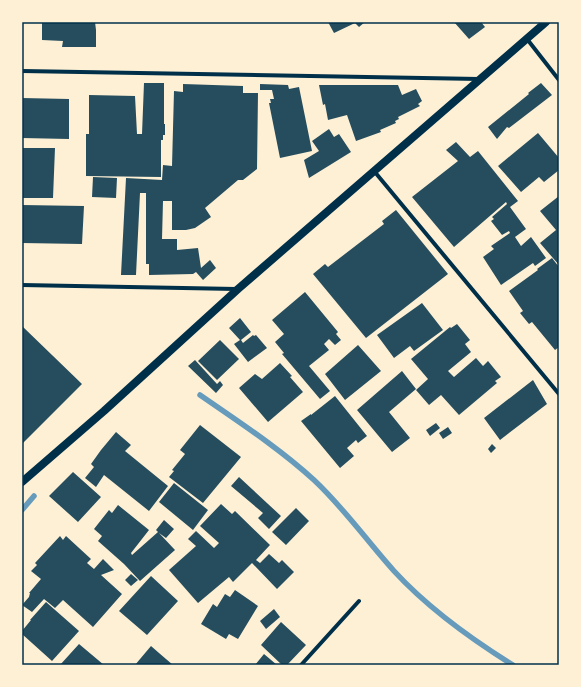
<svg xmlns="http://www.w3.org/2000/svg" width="581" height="687" viewBox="0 0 581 687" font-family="Georgia,serif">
  <rect width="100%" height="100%" fill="#fdf0d5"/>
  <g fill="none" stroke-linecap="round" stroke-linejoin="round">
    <path stroke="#669bbc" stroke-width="5.5" d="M200,395C239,422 279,448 314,480C344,508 367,541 394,571C428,608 471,639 513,665
      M22,510L34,496"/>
  </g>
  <path fill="#264d5e" d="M42,22H95L96,30V47H62L63,41L42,40Z
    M328,22H365L359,27L355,23L334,33Z
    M454,22H481L485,27L469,39Z
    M144,83H164V124H165V135H163V140H161V177L86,176V134H89V95L135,96L137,134H142Z
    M541,83L552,95L509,128L507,127L497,139L488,127L529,94L528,93Z
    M183,84L243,86V93H258L257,169L243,180H238L205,208L211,217L195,228L186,230H172V201H163L162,239H177V250L198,248L201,268L210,260L216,268L203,280L196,272L193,274L149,275V264H146V193H140L136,275H121L126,178L162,180L163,165L172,166L174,91L183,92Z
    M260,84L288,85L289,89L299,87L312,151L280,158L269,103H271L270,99H274L272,90H260Z
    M319,85H398L402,95L416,89L422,101L418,104L420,106L398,117L399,119L395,121L396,123L380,130L381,132L356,141L347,115L328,120L325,104L323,105Z
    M22,98L69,99V139L22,138Z
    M329,129L334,137L339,134L351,152L309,178L304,160L319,151L312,141Z
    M538,133L559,158V170L544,182L539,177L521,192L498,166Z
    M456,142L470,157L478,151L518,201L510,207L526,229L515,237L521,246L531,237L546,258L535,266L533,263L501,285L483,257L494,249L491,246L510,233L509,231L502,235L491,221L494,219L492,217L507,204L506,202L454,247L412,197L458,161L446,150Z
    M22,148H55L53,198H22Z
    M93,177L117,178L116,198L92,197Z
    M559,196V265L540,243L556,230L540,211Z
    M22,205L84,206L82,244L22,243Z
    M396,210L448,274L366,338L313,274L325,264L328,267L384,224L382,221Z
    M552,258L559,267V347L555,350L532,322L529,324L520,313L523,311L509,291L538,270L537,269Z
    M305,292L338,332L336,334L341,340L335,345L329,339L324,344L329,350L309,366L330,391L320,399L282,354L284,353L275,342L284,334L272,320Z
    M422,303L443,330L414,351L410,346L394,358L377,335Z
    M240,318L251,332L241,340L243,343L253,335L254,336L256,335L267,348L248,362L234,344L240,340L229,328Z
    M457,324L470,340L465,344L471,352L448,371L454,377L476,358L483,366L488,361L501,377L495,381L497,383L459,415L441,395L429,405L416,390L428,379L411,359L450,327L451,328Z
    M22,326L82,384L22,444Z
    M220,340L239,359L217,380L198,361Z
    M358,345L381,371L345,400L325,374Z
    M195,360L217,384L220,381L223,385L216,393L188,366Z
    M280,363L292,376L290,377L303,392L268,422L239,388L255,374L262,379Z
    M402,371L416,389L389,412L410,438L392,452L357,410Z
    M533,380L547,404L500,440L484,418Z
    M335,396L367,436L358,443L356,440L347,448L354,456L340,468L301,421L311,414V415Z
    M436,423L440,428L430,436L426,430Z
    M200,425L241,457L203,503L169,477L174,471L172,470L185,454L180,450Z
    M448,427L452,433L443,439L439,433Z
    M116,432L131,445L125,451L168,486L149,511L104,475L96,487L85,478L94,467L91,464L101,450Z
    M492,444L496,448L491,453L488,449Z
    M73,472L101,497L78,522L49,496Z
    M239,477L281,516L269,529L258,518L263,513L231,486Z
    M174,483L208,510L193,530L159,502Z
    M221,504L232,514L235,511L270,545L256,560L260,563L269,554L279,563L282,560L294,572L277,589L252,563L233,582L229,577L198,603L169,570L196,546L188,539L196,531L214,548L219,543L200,526Z
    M118,505L149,530L131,553L132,555L158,532L156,530L164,520L174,529L166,538L159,533L175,550L140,581L124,564L98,541L102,536L94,529L109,510L112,513Z
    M296,508L309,521L286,545L272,532Z
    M60,536L63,540L66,536L91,559L87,563L94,569L103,559L114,570L101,575L122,594L93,627L63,600L55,608L44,599L32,612L22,605L29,597L30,593H29L41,579L31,571L37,565L35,563Z
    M131,574L138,580L131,586L125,580Z
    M151,576L178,601L147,635L119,611Z
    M235,590L258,606L238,639L229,634L226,639L201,624L213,604L217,607L225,594L230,597Z
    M46,602L79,631L52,661L22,634V631L31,620H30Z
    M274,609L280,617L266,629L260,621Z
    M281,622L306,645L287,665H282L261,645Z
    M79,644L104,665H60Z
    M151,646L159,653L173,665H135Z
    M264,654L277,665H255Z"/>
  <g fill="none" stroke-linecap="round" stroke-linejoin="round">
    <path stroke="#003049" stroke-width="4" d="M527,39L559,80
      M22,71L479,79
      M374,171L559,394
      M22,285L236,289
      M301,665L359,601"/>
    <path stroke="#003049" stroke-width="8" d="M22,482L104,411L238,289L546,22"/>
  </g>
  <rect width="581" height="687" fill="none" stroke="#fdf0d5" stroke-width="46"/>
  <rect x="23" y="23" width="535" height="641" fill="none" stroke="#003049" stroke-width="1.5"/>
</svg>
